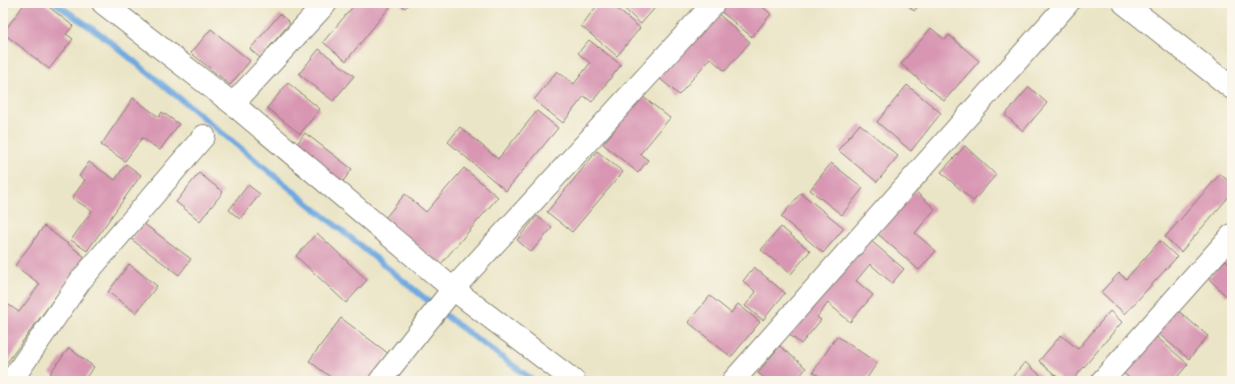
<svg xmlns="http://www.w3.org/2000/svg" width="1235" height="384" viewBox="0 0 1235 384" font-family="'Old Standard TT',serif">
  <rect width="100%" height="100%" fill="#fbf7ec"/>
  <filter id="ink" filterUnits="userSpaceOnUse"><feTurbulence type="fractalNoise" baseFrequency=".025" numOctaves="2"/><feDisplacementMap in="SourceGraphic" scale="8" xChannelSelector="R" yChannelSelector="G"/><feConvolveMatrix kernelMatrix="1 2 1 2 8 2 1 2 1" color-interpolation-filters="sRGB"/></filter>
  <filter id="wash" filterUnits="userSpaceOnUse"><feTurbulence type="fractalNoise" baseFrequency=".012" numOctaves="4" result="noise"/><feDisplacementMap in="SourceGraphic" scale="16" xChannelSelector="R" yChannelSelector="G"/><feGaussianBlur stdDeviation="0.9" result="paint"/><feColorMatrix in="noise" values="0 0 0 0 0 0 0 0 0 0 0 0 0 0 0 0 0 1.4 0 .05"/><feComposite in="paint" operator="in"/></filter>
  <g filter="url(#wash)">
    <rect width="100%" height="100%" fill="#ebe5c7"/>
    <g fill="none" stroke-linecap="round" stroke-linejoin="round">
      <path stroke="#6fa9df" stroke-width="6" d="M55,3L103,36L454,322L534,381"/>
    </g>
    <g id="blocks">
      <path fill="#d896b2" d="M3,3H12L3,12Z
        M25,3H44L73,26L66,34L73,39L49,69L3,33Z
        M356,3H393L346,61L323,42Z
        M399,3H410L405,8Z
        M599,3H610L640,28L617,56L581,26Z
        M618,3H659L641,24Z
        M723,3H758L771,14L752,37L718,9Z
        M905,3H921L914,11Z
        M715,11L750,42L725,71L710,58L679,95L658,77Z
        M280,14L290,23L260,58L250,49Z
        M931,28L945,40L949,35L979,61L944,101L901,64Z
        M211,29L250,61L230,85L191,53Z
        M589,40L621,65L592,102L584,96L563,123L534,100L557,71L574,84L590,63L578,53Z
        M319,49L354,76L333,101L299,74Z
        M288,83L320,109L300,134L267,108Z
        M907,85L941,113L911,151L877,122Z
        M1029,87L1047,103L1023,131L1005,115Z
        M642,96L670,118L640,154L648,160L638,173L603,144Z
        M133,98L159,117L162,112L179,124L160,150L142,138L125,161L101,145Z
        M537,111L558,128L506,191L448,142L460,127L498,159Z
        M860,124L898,156L877,182L838,150Z
        M305,133L352,169L341,184L294,148Z
        M965,146L996,175L973,201L941,172Z
        M597,151L623,172L572,232L547,212Z
        M89,162L115,180L126,164L141,175L87,251L71,240L92,211L72,198L85,180L79,176Z
        M831,163L863,188L842,215L810,190Z
        M464,168L498,197L440,265L385,218L405,194L426,212Z
        M199,173L223,192L200,221L176,202Z
        M1220,174L1232,184V193L1181,252L1165,237Z
        M248,185L260,194L240,219L229,210Z
        M915,191L935,209L915,233L936,251L919,270L878,234Z
        M801,193L844,228L823,253L781,217Z
        M537,216L552,228L531,252L517,240Z
        M143,223L191,259L179,275L131,239Z
        M44,226L85,257L3,368V301L19,312L40,284L15,266Z
        M781,227L810,251L791,274L761,250Z
        M317,233L367,280L346,303L296,256Z
        M870,240L904,269L892,283L870,264L856,281L873,295L850,322L828,303L817,317L821,320L801,344L789,334Z
        M1160,241L1177,257L1125,314L1101,292L1119,273L1126,279Z
        M1226,260L1232,266V290L1226,296L1208,278Z
        M129,264L157,286L136,313L108,292Z
        M754,267L785,293L763,320L745,306L756,292L743,281Z
        M710,296L731,313L738,304L760,322L731,357L688,322Z
        M1175,308L1208,336L1189,359L1155,331Z
        M1110,311L1122,322L1072,381H1062L1039,361L1061,335L1078,349Z
        M341,318L389,354L369,381H330L332,378L309,361Z
        M1153,334L1188,364L1174,381H1133L1121,371Z
        M837,336L877,363L865,381H827L813,372Z
        M780,346L806,368L796,381H768L758,373Z
        M69,348L94,367L83,381H61L50,373Z
        M1025,362L1047,381H1009Z
        M26,376L32,381H23Z"/>
    </g>
  </g>
  <g filter="url(#ink)">
    <use href="#blocks" fill-opacity="0" stroke="#848072" stroke-width="1"/>
    <g fill="none" stroke-linecap="round" stroke-linejoin="round">
      <g stroke="#848072" stroke-width="24">
        <path id="street" d="M103,3L233,104L453,289L574,381
          M1124,3L1232,88
          M233,104L326,3
          M11,381L81,280L204,136
          M380,381L453,289L714,3
          M733,381L1068,3
          M1102,381L1232,235"/>
      </g>
      <use href="#street" stroke="#fff" stroke-width="22"/>
    </g>
  </g>
  <rect width="1235" height="384" fill="none" stroke="#fbf7ec" stroke-width="16"/>
</svg>
